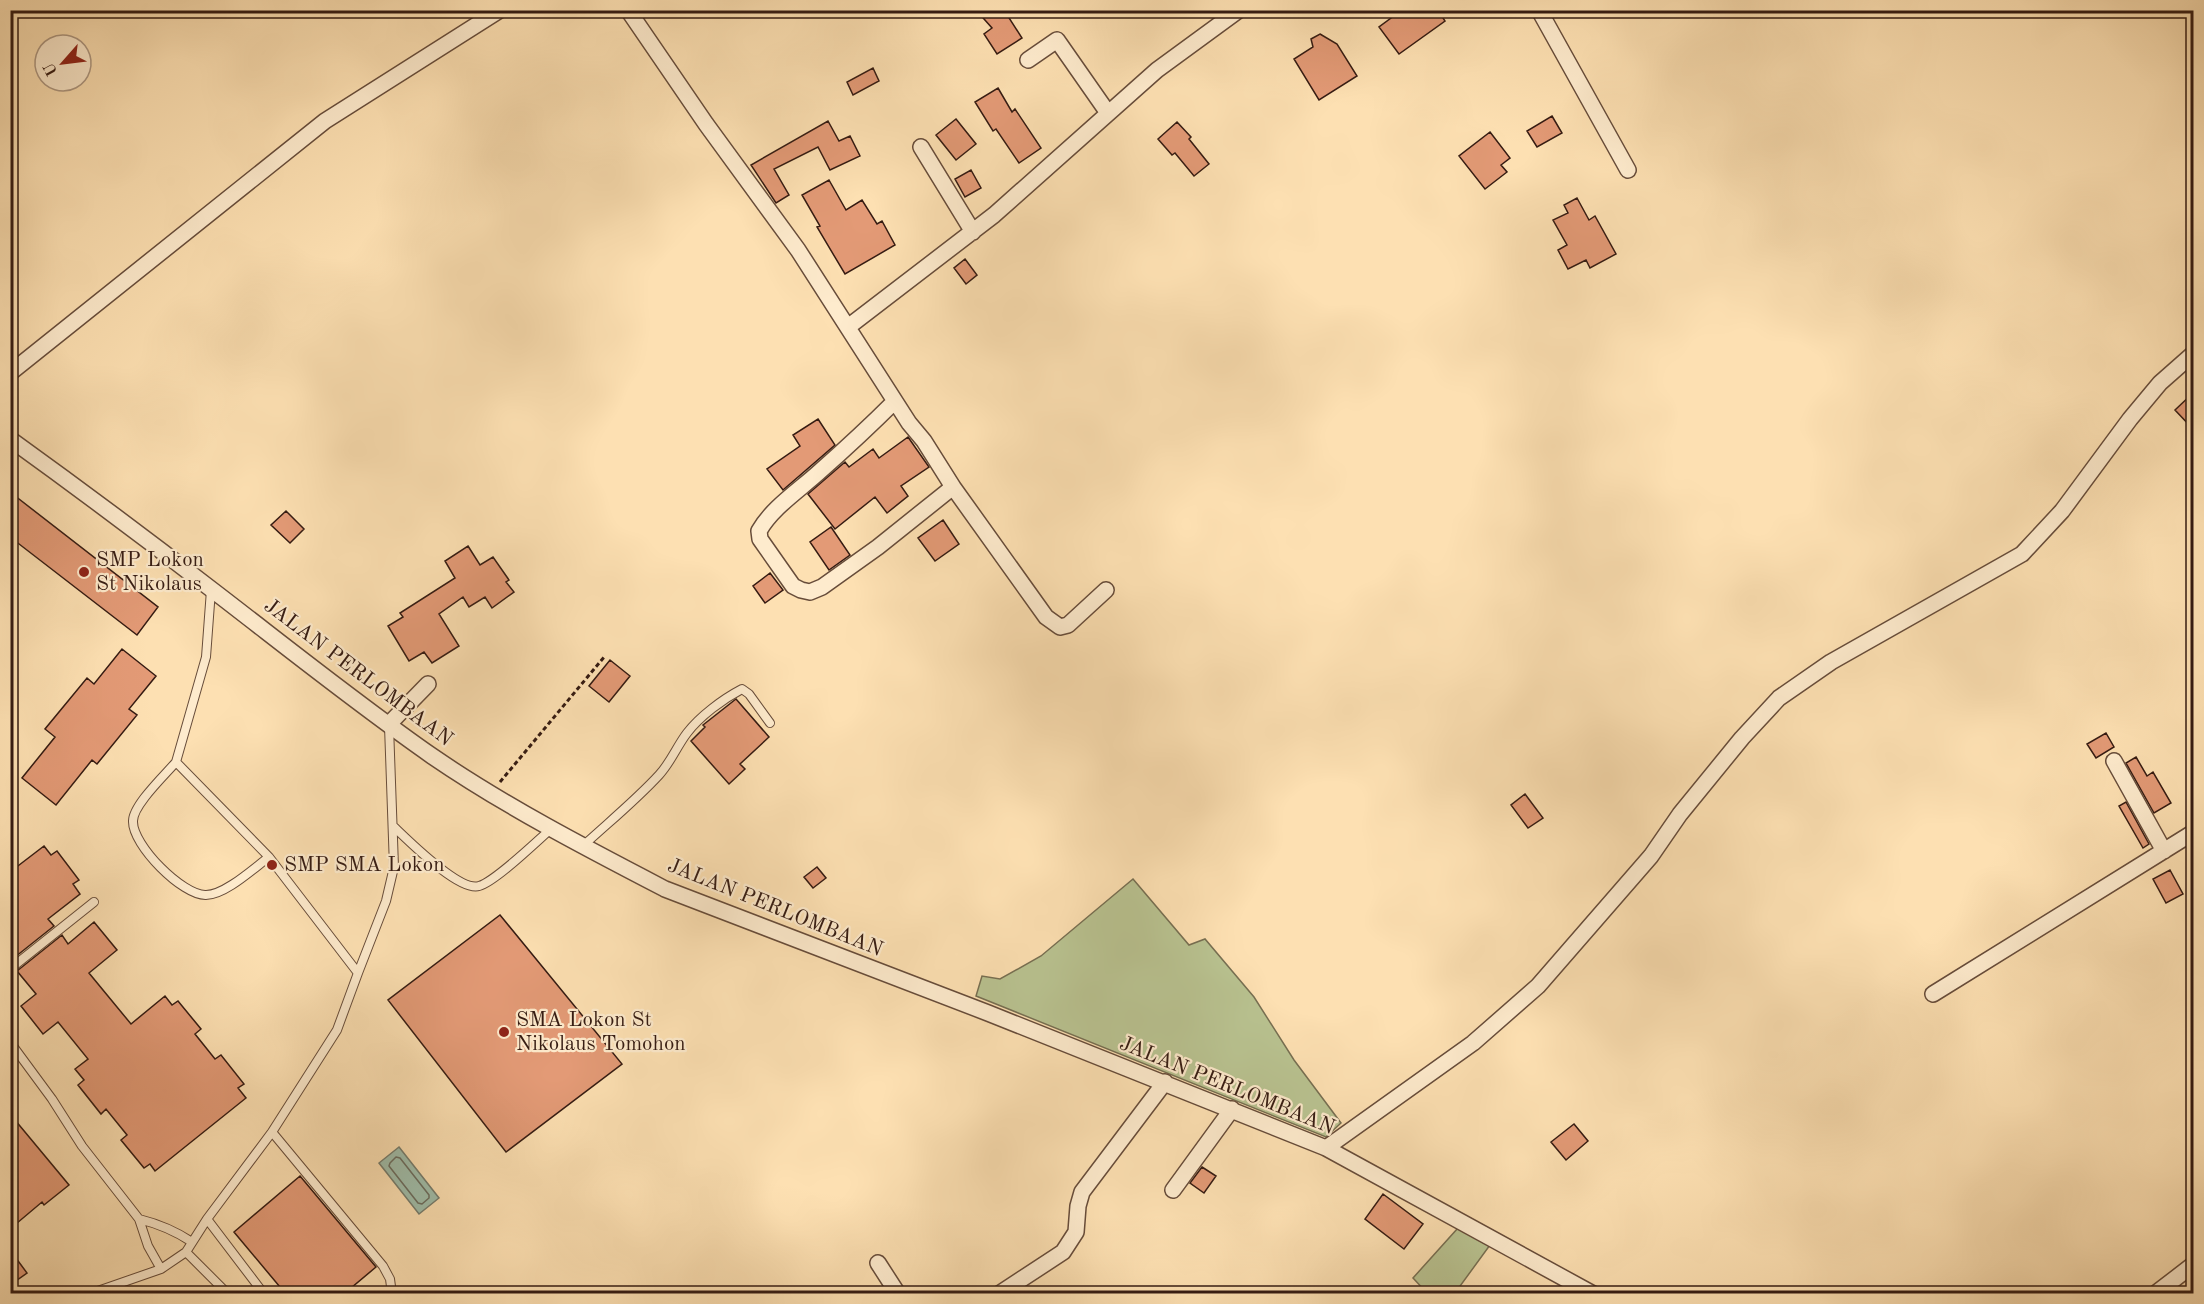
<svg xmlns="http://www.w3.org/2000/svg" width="2204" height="1304" viewBox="0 0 2204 1304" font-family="'Old Standard TT',serif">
  <rect width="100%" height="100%" fill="#fde0b2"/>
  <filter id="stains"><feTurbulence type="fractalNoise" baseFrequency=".00333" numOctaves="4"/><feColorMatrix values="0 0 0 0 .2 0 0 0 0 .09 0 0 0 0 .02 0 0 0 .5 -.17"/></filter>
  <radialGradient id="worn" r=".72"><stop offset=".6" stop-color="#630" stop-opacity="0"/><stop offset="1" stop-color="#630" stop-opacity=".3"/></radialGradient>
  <path fill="#b9c391" stroke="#776f52" stroke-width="1.5" d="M1133,879L1189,945L1205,939L1254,997L1294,1060L1341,1123L1326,1137L976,996L982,976L1000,979L1041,956Z
    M1458,1228L1490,1245L1455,1293H1427L1413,1278Z"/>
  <path fill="#9fbdaa" stroke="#757c6d" stroke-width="1.5" d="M399,1147L439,1198L419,1214L379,1163Z"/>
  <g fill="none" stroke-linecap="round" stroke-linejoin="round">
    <path stroke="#6a6c5e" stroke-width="1.5" d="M396,1157L400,1158L429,1195V1198L422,1204L418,1203L389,1166L390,1163Z"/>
  </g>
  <path fill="#e39a76" stroke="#351b12" stroke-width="1.5" d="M976,10H1004L1022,38L997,54L984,34L992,28Z
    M1402,10H1438L1445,21L1399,54L1379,27Z
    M1320,34L1337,44L1357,76L1319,100L1294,59L1313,47L1311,39Z
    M873,68L879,81L853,95L847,82Z
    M998,88L1012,112L1015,109L1041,148L1019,163L996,129L993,131L975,102Z
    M1552,116L1562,133L1537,147L1527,131Z
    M956,119L976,144L956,160L936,135Z
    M828,121L839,141L850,136L860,156L830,170L818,147L774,169L789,195L776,203L751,165Z
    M1177,122L1191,137L1189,139L1209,164L1194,176L1175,153L1172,155L1158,139Z
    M1490,132L1510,158L1501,165L1507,172L1485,189L1459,156Z
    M971,170L981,188L965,197L955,179Z
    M829,180L846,210L862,200L877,224L882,221L895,245L845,274L817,227L820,226L802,195Z
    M1577,198L1589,220L1595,216L1616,254L1590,268L1586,260L1568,269L1558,250L1567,245L1553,220L1568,213L1564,205Z
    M965,259L977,275L966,284L954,268Z
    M2193,393V429L2175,410Z
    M818,419L835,445L783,490L767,469L800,446L793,435Z
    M908,437L929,467L901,486L908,496L887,513L875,497L835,529L808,494L845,462L849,467L873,449L879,458Z
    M10,492L158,607L137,635L10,537Z
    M286,511L304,529L290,543L271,525Z
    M943,520L959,544L935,561L918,538Z
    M831,527L850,555L829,570L810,542Z
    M468,546L480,565L493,557L509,580L506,582L514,592L492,608L485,597L469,607L463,597L439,614L459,646L432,663L424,652L409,661L388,626L403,617L400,613L455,578L445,561Z
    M770,573L783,590L765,603L753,586Z
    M122,649L156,676L129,709L137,715L97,764L92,760L56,805L22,778L55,737L45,729L87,678L94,684Z
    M610,660L630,676L609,702L589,686Z
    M736,699L769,737L740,764L745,769L729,784L691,741L705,727L703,725Z
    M2106,733L2114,747L2096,758L2087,744Z
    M2136,757L2147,776L2153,772L2171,803L2154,813L2126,763Z
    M1525,794L1543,818L1528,828L1511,805Z
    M2126,802L2149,844L2143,848L2119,806Z
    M44,846L51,855L57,851L79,880L73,884L80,894L48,919L54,926L10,961V872Z
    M817,867L826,878L813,888L804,877Z
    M2170,870L2183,894L2166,903L2153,879Z
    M500,915L622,1064L506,1152L388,1000Z
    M94,922L117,950L89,973L131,1024L165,996L172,1005L178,1001L201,1029L195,1034L215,1059L221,1055L244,1084L238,1088L246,1098L155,1171L150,1164L144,1168L121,1140L127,1135L106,1109L101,1114L78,1085L84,1080L75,1069L88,1059L58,1022L43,1034L21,1006L36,994L17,971L62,935L68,944Z
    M10,1114L69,1185L44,1205L42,1202L10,1229Z
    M1574,1124L1588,1141L1566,1160L1551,1142Z
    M1202,1167L1216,1176L1204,1193L1190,1183Z
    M300,1176L376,1267L345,1293H285L234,1232Z
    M1383,1194L1423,1224L1404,1249L1365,1219Z
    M10,1250L27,1273L10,1285Z"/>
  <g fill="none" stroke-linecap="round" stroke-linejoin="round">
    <g stroke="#674c3a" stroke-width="10">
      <path id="service" d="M176,762C165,775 133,805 133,821C132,845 183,896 206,895C225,895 254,868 269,857
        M393,826C408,840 459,892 479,886C495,882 537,841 552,828
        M584,845C609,822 636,800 659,775C671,762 677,746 687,733C700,716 723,699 742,689L749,694L770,723
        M10,969L94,902
        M358,973L386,901L394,867L389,726
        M10,1042L52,1099L82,1146L139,1219L148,1246L161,1269
        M272,1132L383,1266L390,1279L392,1294
        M139,1219C159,1224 174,1230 192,1242
        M207,1219L264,1294
        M186,1252L228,1294
        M89,1294L161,1269L186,1252L207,1219L272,1132L337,1030L358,973L269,857L176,762L206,657L211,590"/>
    </g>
    <g stroke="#674c3a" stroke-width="18">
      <path id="minor" d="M628,10L706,124L798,250L909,423L924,441L953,487L878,547L822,587L810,592L801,590L793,586L760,539L759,531C772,508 798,491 818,473C844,450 870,426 895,401
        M1539,10L1628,170
        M1028,60L1057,40L1108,113
        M921,147L973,232
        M848,327L994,215L1157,70L1239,10
        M10,373L325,121L500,10
        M10,439C78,488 145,538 211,589C284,645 356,703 432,756C505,806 586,848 665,889L988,1013L1326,1148L1593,1294
        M953,487L1046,617L1060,627L1068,625L1106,590
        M389,724L428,684
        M2114,761L2164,851
        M1933,994L2194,832
        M1326,1148L1473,1043L1538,986L1651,856L1680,814L1742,738L1779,698L1831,662L2022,554L2062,511L2130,419L2160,383L2194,353
        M1173,1190L1232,1109
        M878,1263L898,1294
        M999,1294L1063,1252L1076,1232L1078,1206L1082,1192L1165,1082
        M2155,1294L2194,1264"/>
    </g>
    <path stroke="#351b12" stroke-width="3" stroke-dasharray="4.5 3" stroke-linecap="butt" d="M500,782L605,656"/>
    <use href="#service" stroke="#feebcd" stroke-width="8"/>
    <use href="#minor" stroke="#feebcd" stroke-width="15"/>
  </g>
  <g fill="#8f2418" stroke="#feebcd" stroke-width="2">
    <circle cx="84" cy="572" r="6"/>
    <circle cx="272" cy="865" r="6"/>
    <circle cx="504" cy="1032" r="6"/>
  </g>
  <g text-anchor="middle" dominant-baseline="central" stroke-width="4.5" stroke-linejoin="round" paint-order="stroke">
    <g font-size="21" fill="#351b12" stroke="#feebcd" text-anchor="start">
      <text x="96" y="560">SMP Lokon<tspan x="96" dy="24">St Nikolaus</tspan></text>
      <text x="284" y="865">SMP SMA Lokon</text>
      <text x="516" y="1020">SMA Lokon St<tspan x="516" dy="24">Nikolaus Tomohon</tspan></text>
    </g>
    <g font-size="21" fill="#351b12" stroke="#feebcd">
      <text transform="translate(358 673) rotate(37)">JALAN PERLOMBAAN</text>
      <text transform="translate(775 908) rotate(22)">JALAN PERLOMBAAN</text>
      <text transform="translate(1227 1086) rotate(22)">JALAN PERLOMBAAN</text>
    </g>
  </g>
  <rect width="2204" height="1304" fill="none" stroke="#fde0b2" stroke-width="36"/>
  <rect x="12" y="12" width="2180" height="1280" fill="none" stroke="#351b12" stroke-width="3"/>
  <rect x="18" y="18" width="2168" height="1268" fill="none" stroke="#351b12" stroke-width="1.5"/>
  <g transform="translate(63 63) rotate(242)"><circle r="28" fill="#feebcd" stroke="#ae9882" stroke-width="1.5"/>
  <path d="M0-4.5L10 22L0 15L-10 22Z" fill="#8f2418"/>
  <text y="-9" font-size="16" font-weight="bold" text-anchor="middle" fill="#351b12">U</text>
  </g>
  <rect width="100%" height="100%" filter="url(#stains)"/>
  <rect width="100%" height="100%" fill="url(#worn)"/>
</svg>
